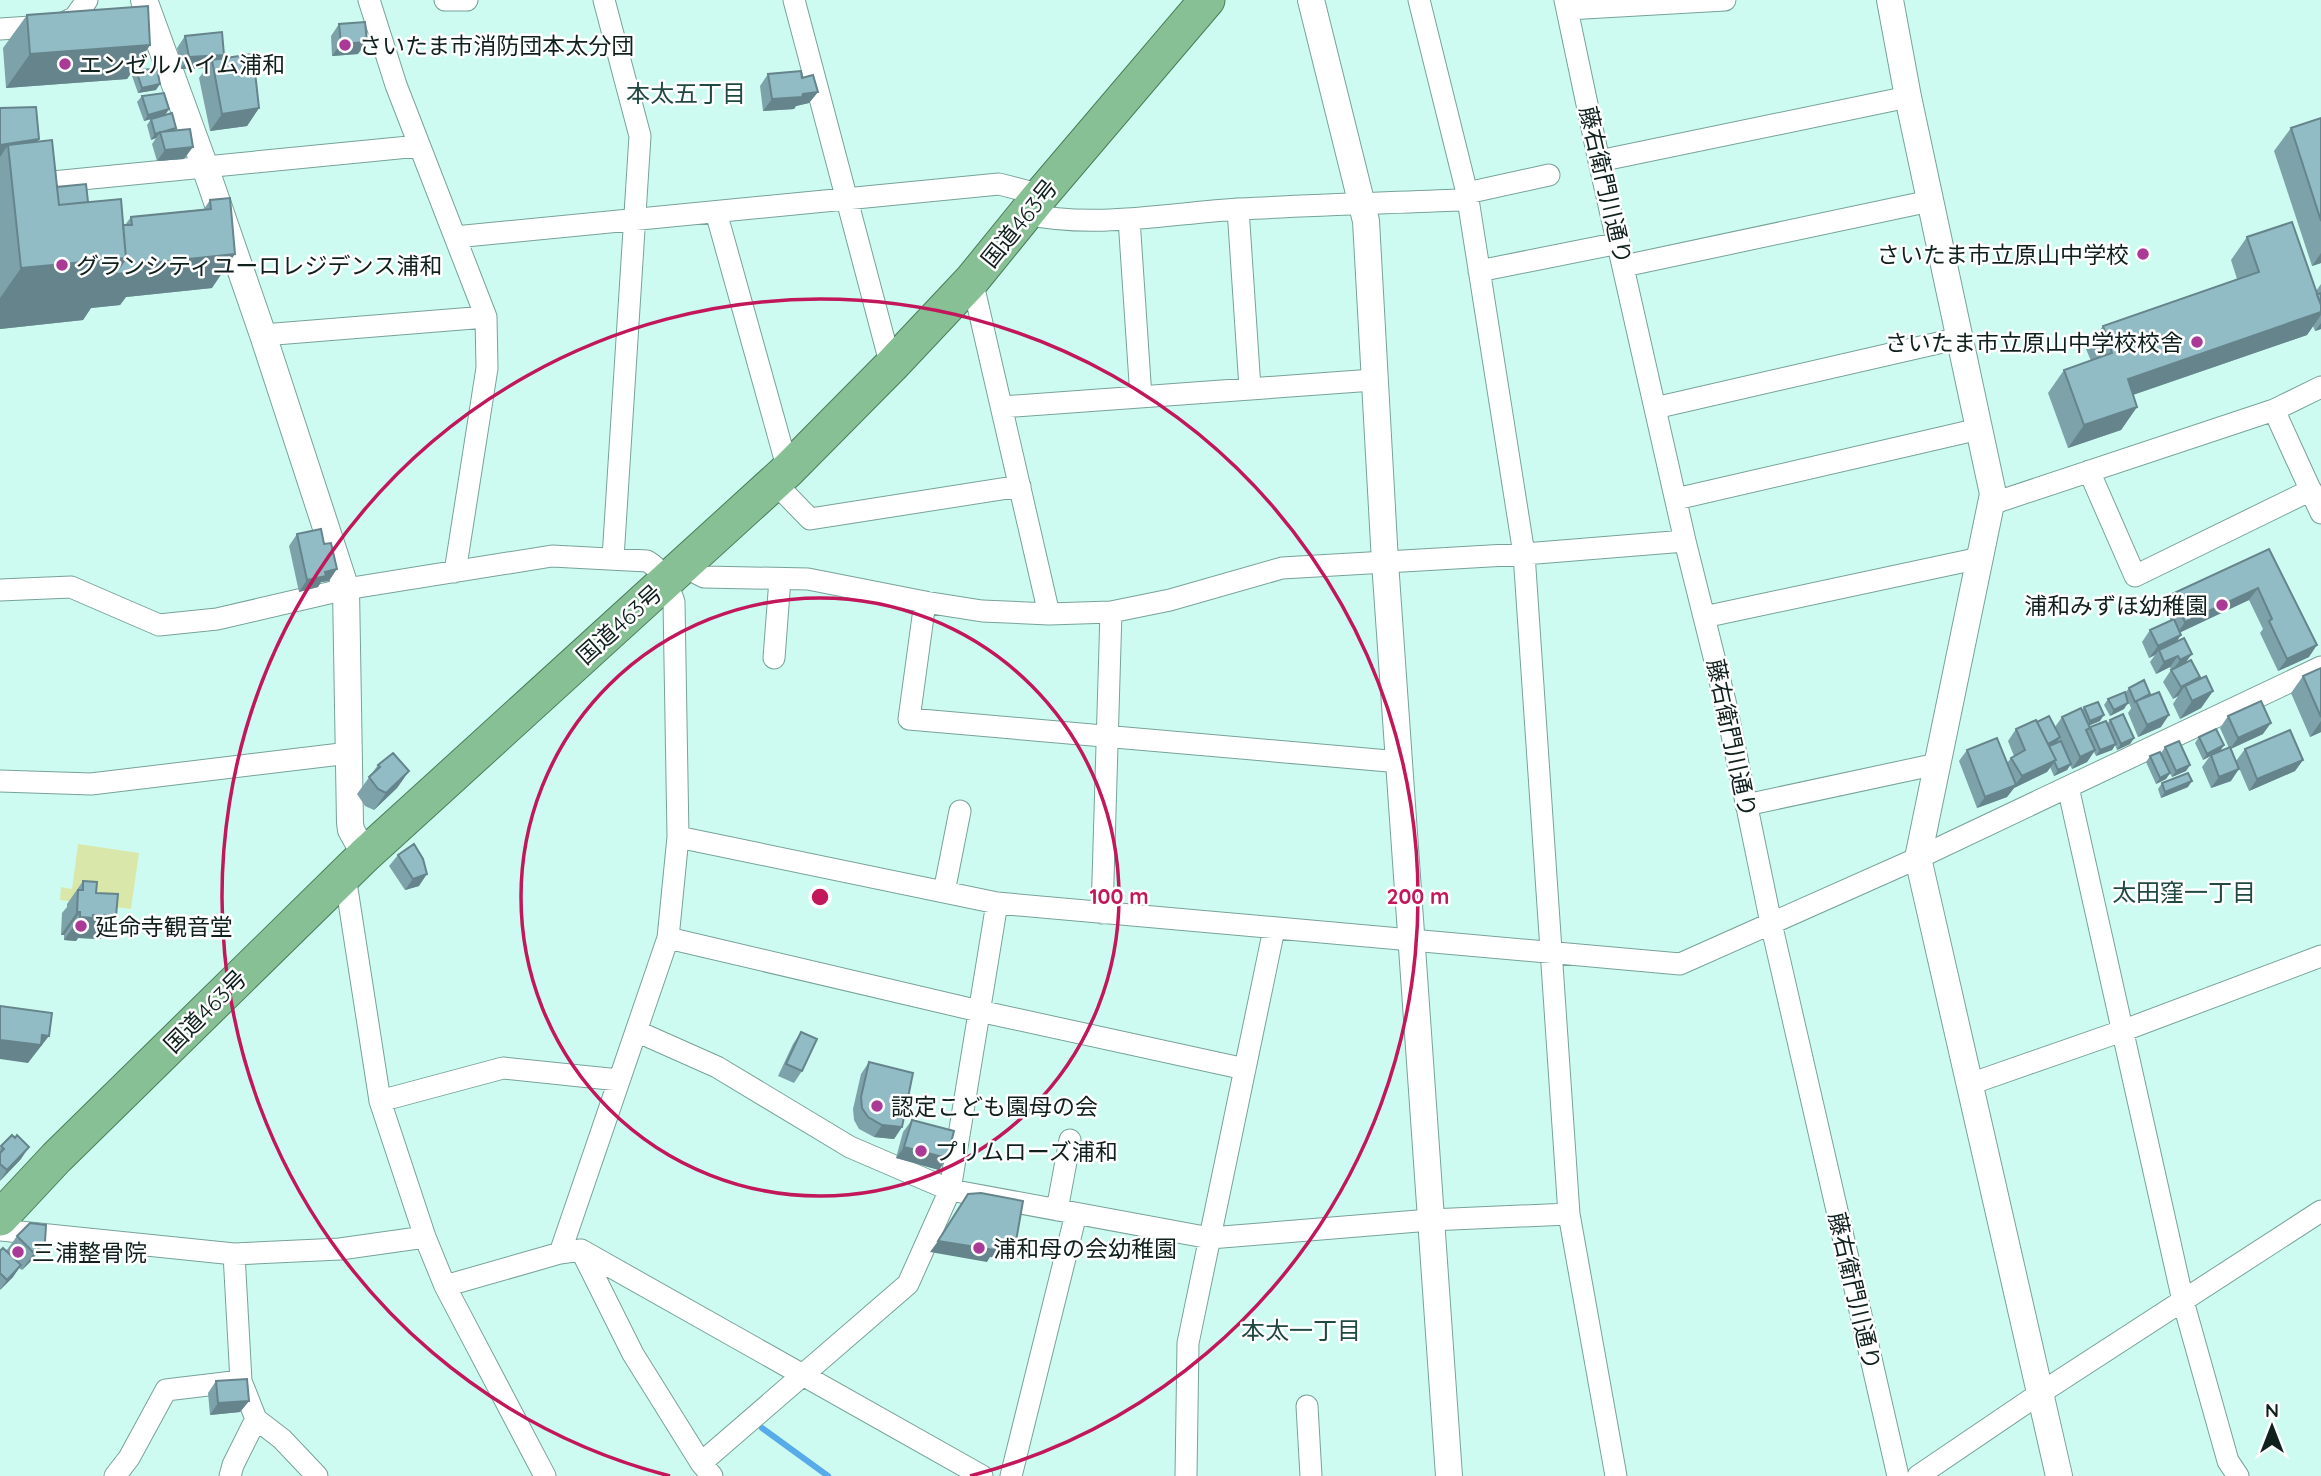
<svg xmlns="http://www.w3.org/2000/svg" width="2321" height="1476" viewBox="0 0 2321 1476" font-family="Quicksand,'Noto Sans JP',sans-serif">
  <rect width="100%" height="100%" fill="#cefbf1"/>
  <path fill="#d9e8aa" d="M78,844L139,853L131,909L60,900L61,887L72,889Z"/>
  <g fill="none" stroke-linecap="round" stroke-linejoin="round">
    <path stroke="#57abe9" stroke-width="6" d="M762,1428L828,1476"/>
    <g stroke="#77a299" stroke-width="23">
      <path id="minor" d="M369,0L396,85L486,317L487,368L455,572
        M445,0H467
        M604,0L640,136L613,558
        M794,0L891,366
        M1419,0L1467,193L1524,554L1569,1214L1616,1476
        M1565,0L1599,161L1685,541L1725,701L1771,923L1898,1476
        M1567,9L1725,0
        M0,29L60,25L75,17L87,0
        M1599,161L1908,97
        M0,187L419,146
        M1238,209L1250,388
        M716,212L788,470
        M1026,214C1096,229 1170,213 1240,209C1313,205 1387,203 1460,200L1467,193L1549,175
        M1129,219L1141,397
        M455,237L999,184L1041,195
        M1624,266L1930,201
        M1479,271L1619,243
        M972,280L1049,614
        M263,335L486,317
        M1002,407L1373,380
        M1655,408L1960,338
        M2274,410L2321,513
        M2089,471L2135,576L2311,490
        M774,482L810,519L1020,486
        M1676,499L1979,429
        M1991,504L2274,410L2321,387
        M683,566L704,577L808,579L925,602L982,611L1049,614L1111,612L1170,600L1282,568L1524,554L1685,541
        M0,590L71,587L159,625L217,619L346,589L552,556L647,561C664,571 668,584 674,602L678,837L668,938L560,1253
        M925,602L909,719L1400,762
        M1704,617L1980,558
        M774,658L780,579
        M0,781L91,784L349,753
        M2068,787L2183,1301L2228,1461L2238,1476
        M1746,805L1937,764
        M678,837L997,903L1680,964L1918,858L2321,667
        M345,876L380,1101L425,1237L445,1286L545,1476
        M944,892L960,811
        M1102,913L1111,612
        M668,938L979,1011L1245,1069
        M636,1031L717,1067L850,1147L950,1190L1210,1238L1430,1220L1569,1214
        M1970,1084L2122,1031L2321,956
        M380,1101L503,1068L619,1080
        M1057,1210L1070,1140
        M0,1230L234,1254L340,1249L425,1237
        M581,1250L633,1354L701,1463L712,1476
        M234,1254L241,1381L256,1419L282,1439L317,1476
        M445,1286L560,1253L581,1250L982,1476
        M1307,1406L1311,1476
        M701,1463L908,1284L950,1190L997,903
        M115,1476L129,1458L166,1390L241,1381
        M230,1476L233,1465L256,1419
        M1011,1476L1076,1214
        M1186,1476L1188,1343L1274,929
        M1918,1476L2039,1394L2321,1211"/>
    </g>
    <g stroke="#77a299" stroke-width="28">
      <path id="tertiary" d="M144,0L205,167L263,335L346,589L350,823L351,830L365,855
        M1311,0L1366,221L1385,562L1449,1476
        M1890,0L1908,97L1993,494L1918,858L2059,1476"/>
    </g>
    <g stroke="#497e59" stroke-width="37">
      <path id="trunk" d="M0,1218L56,1158L365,855L788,470L891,366L972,280L1041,195L1207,0"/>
    </g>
    <use href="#minor" stroke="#fff" stroke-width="21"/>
    <use href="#tertiary" stroke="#fff" stroke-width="26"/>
    <use href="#trunk" stroke="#86c094" stroke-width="35"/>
  </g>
  <path fill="#7da2aa" d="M27,15L150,45L127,79L6,88L3,48Z
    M339,24L358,54L332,56L331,36Z
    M185,36L222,59L259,108L247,126L210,131L199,78L206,68L181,69L177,48Z
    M136,70L156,90L138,93L132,76Z
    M768,74L802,78L818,92L809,103L796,106L794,109L763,111L760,86Z
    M142,96L169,109L165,115L144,121L137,102Z
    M0,108L39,139L38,142L57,187L88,202L123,225H125L131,217L204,209L210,200L230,198L212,288L126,297L120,305L91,308L83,320L0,329Z
    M2321,118V263L2312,266L2274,151L2291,128Z
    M151,119L175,130L184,159L157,161L152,144L156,138L151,140L147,125Z
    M2247,237L2316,291L2321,284V329L2315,331L2313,326L2307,335L2133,395L2137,407L2121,430L2068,448L2048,393L2064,370L2091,361L2086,349L2103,326L2237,279L2231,260Z
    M297,534L324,544L329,581L321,582L318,587L299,592L289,546Z
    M2269,549L2309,657L2278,671L2260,633L2263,629L2249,600L2180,632L2177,642L2186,663L2198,680L2213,691L2201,708L2180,719L2173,704L2178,696L2173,699L2163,682L2171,670L2170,667L2156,674L2150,662L2155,655L2149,658L2142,642L2150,630L2171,621L2164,606L2172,594Z
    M2321,668V732L2310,737L2291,693L2303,676Z
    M2129,688L2161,727L2138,737L2128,713L2132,707L2131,708L2127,698L2124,709L2110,716L2104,705L2108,699L2125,693Z
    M2084,707L2100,721L2088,726L2090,728L2107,724L2110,720L2134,738L2130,744L2117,750L2115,745L2112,750L2096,756L2094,752L2087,762L2072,769L2070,765L2067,770L2054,776L2050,767L2047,772L2014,788L2007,797L1977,808L1959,761L1967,750L2007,763L2011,758L2014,756L2008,741L2016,729L2037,722L2055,727L2062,717L2082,710Z
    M2228,716L2263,734L2231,749V781L2211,788L2202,767L2210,756L2203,760L2195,743L2199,737L2224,745L2220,751L2229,748L2220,728Z
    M2165,747L2190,765L2186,771L2172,777L2170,773L2166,779L2156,784L2146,762L2150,756L2161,753Z
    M2245,749L2303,760L2295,771L2249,791L2236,761Z
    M378,765L409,771L397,788L374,810L365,806L357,794Z
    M2162,783L2188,787L2161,798L2158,789Z
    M398,855L419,886L405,890L389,866Z
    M83,881L96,893L116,916L100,939L78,938L76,941L64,940V935H61L62,913L67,907V904Z
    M801,1032L802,1071L794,1083L778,1076L793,1044Z
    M869,1062L902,1127L894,1139L874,1137L859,1129L854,1120L853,1109L861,1074Z
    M912,1120L947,1158L939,1170L896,1158L903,1132Z
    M12,1135L21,1159L0,1181V1148Z
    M46,1225L33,1259L22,1270L19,1268L13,1277L0,1290V1251H6L17,1236Z
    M216,1381L249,1401L240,1412L210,1415L208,1393Z"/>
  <path fill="#66848b" d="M367,42L358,54L332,56L341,44Z
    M150,45L127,79L6,88L30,54Z
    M224,55L216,67L212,60L206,68L181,69L189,57Z
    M160,84L156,90L138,93L142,88Z
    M818,92L809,103L796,106L794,109L763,111L772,99Z
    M259,108L247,126L210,131L222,114Z
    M169,109L165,115L144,121L148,115Z
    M160,132L156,138L151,140L155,134Z
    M39,139L27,157L8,145L0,157V145Z
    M193,147L184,159L157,161L165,150Z
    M2321,253V263L2312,266Z
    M235,254L212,288L126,297L120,305L91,308L83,320L0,329V298L21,268L126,258L143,264Z
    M2321,312V315L2307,335L2112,402L2128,379Z
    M2321,323V329L2315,331Z
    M2137,407L2121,430L2068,448L2084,425Z
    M337,569L329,581L321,582L318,587L299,592L307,580L325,572Z
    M2258,588L2249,600L2177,634L2185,622Z
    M2181,635L2173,647L2159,650L2155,655L2149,658L2158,646Z
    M2317,645L2309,657L2278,671L2287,659Z
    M2192,654L2183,666L2172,671L2180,660Z
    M2178,656L2170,667L2156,674L2164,662Z
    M2200,677L2192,688L2185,686L2178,696L2173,699L2181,687Z
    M2213,691L2201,708L2180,719L2192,701Z
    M2128,703L2124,709L2110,716L2114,710Z
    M2104,715L2100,721L2085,727L2090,721Z
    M2169,715L2161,727L2138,737L2147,725Z
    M2321,721V732L2310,737Z
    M2271,723L2263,734L2230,749L2238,738Z
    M2060,737L2056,743L2043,750L2048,744Z
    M2134,738L2130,744L2117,750L2121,744Z
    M2116,744L2112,750L2096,756L2100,750Z
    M2224,745L2220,751L2203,760L2207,754Z
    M2095,750L2087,762L2072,769L2080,757Z
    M2056,760L2047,772L2014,788L2007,797L1977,808L1985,797L2015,785L2022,776Z
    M2303,760L2295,771L2249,791L2257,779Z
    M2071,764L2067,770L2054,776L2058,770Z
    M2190,765L2186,771L2172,777L2176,771Z
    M2239,769L2231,781L2211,788L2219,777Z
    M409,771L397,788L374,810L386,793Z
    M2170,773L2166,779L2156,784L2160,778Z
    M2192,781L2188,787L2161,798L2165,792Z
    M427,874L419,886L405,890L413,879Z
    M77,912H80L64,935H61Z
    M93,915L116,916L100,939L78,938L76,941L64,940L80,917Z
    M42,1035L49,1036L28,1063L0,1059V1040Z
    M882,1125L902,1127L894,1139L874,1137Z
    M29,1147L21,1159L0,1181L7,1170Z
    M904,1147L947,1158L939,1170L896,1158Z
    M938,1241L1015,1247L1007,1259L990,1257L987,1262L930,1252Z
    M45,1242L33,1259L22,1270L34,1253Z
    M21,1265L13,1277L0,1290L7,1280Z
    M249,1401L240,1412L210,1415L218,1403Z"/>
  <path fill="#91bcc6" stroke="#66848b" stroke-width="2" d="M148,6L150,45L30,54L27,15Z
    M365,22L367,42L341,44L339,24Z
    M222,32L224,55L189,57L185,36Z
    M253,54L259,108L222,114L212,60Z
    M157,69L160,84L142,88L136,70Z
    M801,71L802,78L813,75L818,92L803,94L802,97L772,99L768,74Z
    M164,93L169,109L148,115L142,96Z
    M36,107L39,139L0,145V108Z
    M172,113L176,128L155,134L151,119Z
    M2321,118V221L2291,128Z
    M190,129L193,147L165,150L160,132Z
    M52,140L59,205L121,199L126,258L21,268L8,145Z
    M86,184L88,202L59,205L57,187Z
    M230,198L235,254L143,264L144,271L115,274L126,258L123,225H132L131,217L211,209L210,200Z
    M2292,222L2321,305V312L2128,379L2137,407L2084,425L2064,370L2112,353L2103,326L2259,272L2247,237Z
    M2321,293V305L2317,295Z
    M321,529L324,544L331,543L337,569L325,572L326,576L307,580L297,534Z
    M2269,549L2317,645L2287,659L2269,621L2272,619L2258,588L2185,622L2172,594Z
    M2174,619L2181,635L2158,646L2150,630Z
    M2184,638L2192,654L2180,660L2178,656L2164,662L2159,650Z
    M2191,660L2200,677L2181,687L2171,670Z
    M2321,668V717L2303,676Z
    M2206,676L2213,691L2192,701L2185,686Z
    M2144,680L2150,694L2135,702L2129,688Z
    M2125,692L2128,703L2114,710L2108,699Z
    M2159,692L2169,715L2147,725L2136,701Z
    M2261,701L2271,723L2238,738L2228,716Z
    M2098,702L2104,715L2090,721L2084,707Z
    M2081,708L2090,728L2086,730L2095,750L2080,757L2062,717Z
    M2123,714L2134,738L2121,744L2110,720Z
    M2049,716L2060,737L2048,744L2037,722Z
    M2036,720L2056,760L2022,776L2011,758L2025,750L2016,729Z
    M2106,721L2116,744L2100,750L2090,727Z
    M2216,729L2224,745L2207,754L2199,737Z
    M2290,730L2303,760L2257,779L2245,749Z
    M1997,738L2016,785L1985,797L1967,750Z
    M2061,741L2071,764L2058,770L2054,761L2056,760L2049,746Z
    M2179,741L2190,765L2176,771L2165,747Z
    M2230,747L2239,769L2219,777L2211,755Z
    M2160,752L2170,773L2160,778L2150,756Z
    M393,753L409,771L386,793L378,789L369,777L380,767L378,765Z
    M2188,773L2192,781L2165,792L2162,783Z
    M414,844L423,859L427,874L413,879L398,855Z
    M83,881L97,882L96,893L118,894L116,916L93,915V918L80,917V912H77L78,890H83Z
    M0,1006L52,1013L49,1036L42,1035L41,1045L0,1040Z
    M801,1032L817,1039L802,1071L786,1064Z
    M869,1062L913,1073L902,1127L882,1125L868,1117L862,1108L861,1097Z
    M912,1120L954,1131L947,1158L904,1147Z
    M12,1135L15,1138L17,1135L29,1147L7,1170L0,1164V1153L4,1149L1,1146Z
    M981,1193L1023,1201L1015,1247L996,1245L995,1250L938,1241L968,1194Z
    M30,1223L46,1225L45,1242L34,1253L17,1236Z
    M3,1248L21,1265L7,1280L0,1273V1251Z
    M247,1379L249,1401L218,1403L216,1381Z"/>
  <g fill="none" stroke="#c2185b" stroke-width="3.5">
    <circle cx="820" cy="897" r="299"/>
    <path d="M670 1476A598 598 0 1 1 970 1476"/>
  </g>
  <g fill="#ab3a96" stroke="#fff" stroke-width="2.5">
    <circle cx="345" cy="45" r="7"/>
    <circle cx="65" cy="64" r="7"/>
    <circle cx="2143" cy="254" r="7"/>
    <circle cx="62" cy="265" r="7"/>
    <circle cx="2197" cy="342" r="7"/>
    <circle cx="2222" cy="605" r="7"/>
    <circle cx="81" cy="926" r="7"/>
    <circle cx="877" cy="1106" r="7"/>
    <circle cx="921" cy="1151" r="7"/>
    <circle cx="979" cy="1248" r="7"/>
    <circle cx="18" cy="1252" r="7"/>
  </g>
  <g text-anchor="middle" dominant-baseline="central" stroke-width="5" stroke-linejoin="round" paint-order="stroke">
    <g font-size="23" fill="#0f201d" stroke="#fff" text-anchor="start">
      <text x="359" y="45">さいたま市消防団本太分団</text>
      <text x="79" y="64">エンゼルハイム浦和</text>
      <text x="2129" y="254" text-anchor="end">さいたま市立原山中学校</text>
      <text x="76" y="265">グランシティユーロレジデンス浦和</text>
      <text x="2183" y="342" text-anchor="end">さいたま市立原山中学校校舎</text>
      <text x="2208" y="605" text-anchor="end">浦和みずほ幼稚園</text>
      <text x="95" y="926">延命寺観音堂</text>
      <text x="891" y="1106">認定こども園母の会</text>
      <text x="935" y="1151">プリムローズ浦和</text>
      <text x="993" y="1248">浦和母の会幼稚園</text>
      <text x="32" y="1252">三浦整骨院</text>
    </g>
    <g font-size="23" fill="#0f201d" stroke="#fff">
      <text transform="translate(1606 185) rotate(77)">藤右衛門川通り</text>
      <text transform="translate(1019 223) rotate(-51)">国道463号</text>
      <text transform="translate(619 624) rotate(-42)">国道463号</text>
      <text transform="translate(1732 738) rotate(78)">藤右衛門川通り</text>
      <text transform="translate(205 1011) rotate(-45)">国道463号</text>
      <text transform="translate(1855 1291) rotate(77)">藤右衛門川通り</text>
    </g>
    <g font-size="24" fill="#204942" stroke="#fff">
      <text x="686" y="93">本太五丁目</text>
      <text x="2184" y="892">太田窪一丁目</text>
      <text x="1301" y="1330">本太一丁目</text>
    </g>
  </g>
  <circle cx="820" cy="897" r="10" fill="#c2185b" stroke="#fff" stroke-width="3.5"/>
  <g font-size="21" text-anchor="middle" font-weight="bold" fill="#c2185b" stroke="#fff" stroke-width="5" stroke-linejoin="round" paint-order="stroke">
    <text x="1119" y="904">100 m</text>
    <text x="1418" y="904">200 m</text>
  </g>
  <g transform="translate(2272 1427)" stroke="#ffffff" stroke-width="5" paint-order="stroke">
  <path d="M0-5L12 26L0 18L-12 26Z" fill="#0f201d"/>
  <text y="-10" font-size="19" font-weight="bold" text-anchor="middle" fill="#0f201d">N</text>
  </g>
</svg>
